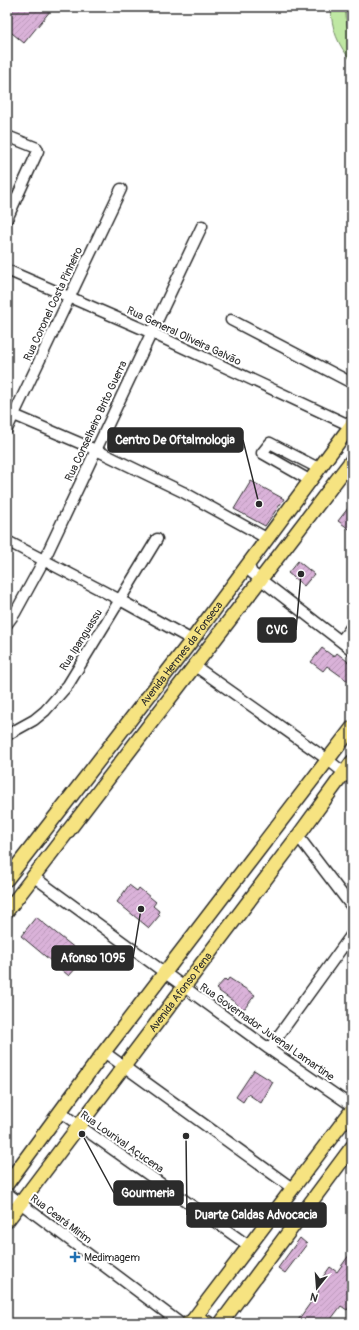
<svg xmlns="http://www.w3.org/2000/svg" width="359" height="1330" viewBox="0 0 359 1330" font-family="Pangolin,sans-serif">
  <defs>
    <pattern id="building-hatch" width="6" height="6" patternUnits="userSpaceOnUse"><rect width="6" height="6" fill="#dab2d9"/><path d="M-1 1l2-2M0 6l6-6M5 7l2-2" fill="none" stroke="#bb99ba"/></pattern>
  </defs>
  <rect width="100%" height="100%" fill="#fff"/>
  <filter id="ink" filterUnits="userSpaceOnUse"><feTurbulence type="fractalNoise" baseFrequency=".025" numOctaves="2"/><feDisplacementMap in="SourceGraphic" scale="8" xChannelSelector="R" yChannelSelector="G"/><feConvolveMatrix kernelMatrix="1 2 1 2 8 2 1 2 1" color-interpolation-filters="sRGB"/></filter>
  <g filter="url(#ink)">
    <path fill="#bfe7a3" stroke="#758967" d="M331,7H345L347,25L352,38V61C338,46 331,28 331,7Z"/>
    <path fill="url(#building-hatch)" stroke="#2b2b2b" d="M7,7H47L51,10L24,43L7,29Z
      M251,481L284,499L265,526L234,509Z
      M352,503V531L338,521Z
      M298,561L314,574L304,586L288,573Z
      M322,648L334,657L337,653L352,665V684L327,666L323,671L311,662Z
      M129,885L137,891L139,888L156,902L153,906L159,911L158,913L160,915L149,928L117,902Z
      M36,917L86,957L69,976L21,936Z
      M229,978L255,995L245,1008L239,1009L237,1004L216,989L225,979L227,981Z
      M254,1070L273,1082L261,1103L248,1094L243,1102L236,1097Z
      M300,1238L307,1244L285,1273L278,1268Z
      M352,1251V1304L347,1310L341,1306L328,1323H296L319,1291L315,1288L330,1267L337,1272Z"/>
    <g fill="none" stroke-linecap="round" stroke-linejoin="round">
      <g stroke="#2b2b2b" stroke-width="13">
        <path id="minor" d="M7,136L37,148L38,151L7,219
          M7,270L152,333L351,426
          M231,320L352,383
          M7,412L96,450L183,492L268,539
          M7,429L121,189
          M311,481L262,453L270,443L320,469
          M7,541L120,600L192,640
          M248,564L252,573L260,579L352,650
          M7,624L15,613L44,560L202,226
          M341,641L352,626
          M195,666L328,760L352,779
          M7,735L34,720L45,711L68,685L157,539
          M298,836L352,907
          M34,877L269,1049L352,1106
          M269,1049L352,934
          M104,1052L292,1188
          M60,1112L249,1246
          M7,1193L180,1323"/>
      </g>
      <g stroke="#2b2b2b" stroke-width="16">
        <g id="major">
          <path id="s1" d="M7,879L192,640L352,424"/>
          <path d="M7,911L352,460"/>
          <path d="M7,1184L104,1052L352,728"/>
          <path id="s2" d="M7,1221L298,836L352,762"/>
          <path d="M193,1320L352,1110"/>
          <path d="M188,1323L198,1319L208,1323"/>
          <path d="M221,1323L352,1147"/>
        </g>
      </g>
      <use href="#minor" stroke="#fff" stroke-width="10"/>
      <use href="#major" stroke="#f6e381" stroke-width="13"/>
    </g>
  </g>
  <path fill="#1f6fb2" stroke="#fff" stroke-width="1.5" d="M73 1251h4v4h4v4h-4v4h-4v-4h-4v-4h4z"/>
  <g text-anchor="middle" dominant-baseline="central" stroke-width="4" stroke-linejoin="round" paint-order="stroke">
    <g font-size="11" fill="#2b2b2b" stroke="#fff">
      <text transform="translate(53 304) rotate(-65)">Rua Coronel Costa Pinheiro</text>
      <text transform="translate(184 336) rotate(25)">Rua General Oliveira Galvão</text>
      <text transform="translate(96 421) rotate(-65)">Rua Conselheiro Brito Guerra</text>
      <text transform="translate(81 640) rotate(-58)">Rua Ipanguassu</text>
      <text stroke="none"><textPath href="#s1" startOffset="285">Avenida Hermes da Fonseca</textPath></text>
      <text stroke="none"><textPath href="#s2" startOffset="287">Avenida Afonso Pena</textPath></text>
      <text transform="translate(267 1032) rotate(35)">Rua Governador Juvenal Lamartine</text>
      <text transform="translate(122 1142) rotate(35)">Rua Lourival Açucena</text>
      <text transform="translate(61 1219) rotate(37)">Rua Ceará Mirim</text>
    </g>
    <g font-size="11" fill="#2b2b2b" stroke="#fff" text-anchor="start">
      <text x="84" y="1257">Medimagem</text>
    </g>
  </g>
  <path fill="none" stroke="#2b2b2b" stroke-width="1.5" d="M259 504L243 440M301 574L296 630M141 909L133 958M82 1134L114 1193M186 1136L187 1215"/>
  <g fill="#2b2b2b" stroke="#fff" stroke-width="1.5">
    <circle cx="259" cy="504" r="4"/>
    <circle cx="301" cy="574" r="4"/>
    <circle cx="141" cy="909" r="4"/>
    <circle cx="82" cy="1134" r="4"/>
    <circle cx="186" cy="1136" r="4"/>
  </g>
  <g fill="#2b2b2b" stroke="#2b2b2b" stroke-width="1.5">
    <rect x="108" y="428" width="135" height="24" rx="4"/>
    <rect x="258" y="618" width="38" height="24" rx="4"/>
    <rect x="52" y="946" width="81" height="24" rx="4"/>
    <rect x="114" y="1181" width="69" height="24" rx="4"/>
    <rect x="187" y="1203" width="139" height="24" rx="4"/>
  </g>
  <g font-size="12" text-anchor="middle" font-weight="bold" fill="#fff">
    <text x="175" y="444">Centro De Oftalmologia</text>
    <text x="277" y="634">CVC</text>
    <text x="93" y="962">Afonso 1095</text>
    <text x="148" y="1197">Gourmeria</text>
    <text x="256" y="1219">Duarte Caldas Advocacia</text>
  </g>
  <rect width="359" height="1330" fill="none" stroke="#fff" stroke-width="24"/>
  <rect x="12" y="12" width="335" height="1306" fill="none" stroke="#2b2b2b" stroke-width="1.5" filter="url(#ink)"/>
  <g transform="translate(317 1288) rotate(197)" stroke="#ffffff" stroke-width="3" paint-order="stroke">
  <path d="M0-3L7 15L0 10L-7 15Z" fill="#2b2b2b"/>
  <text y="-6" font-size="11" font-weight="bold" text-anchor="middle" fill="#2b2b2b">N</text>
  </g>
</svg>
